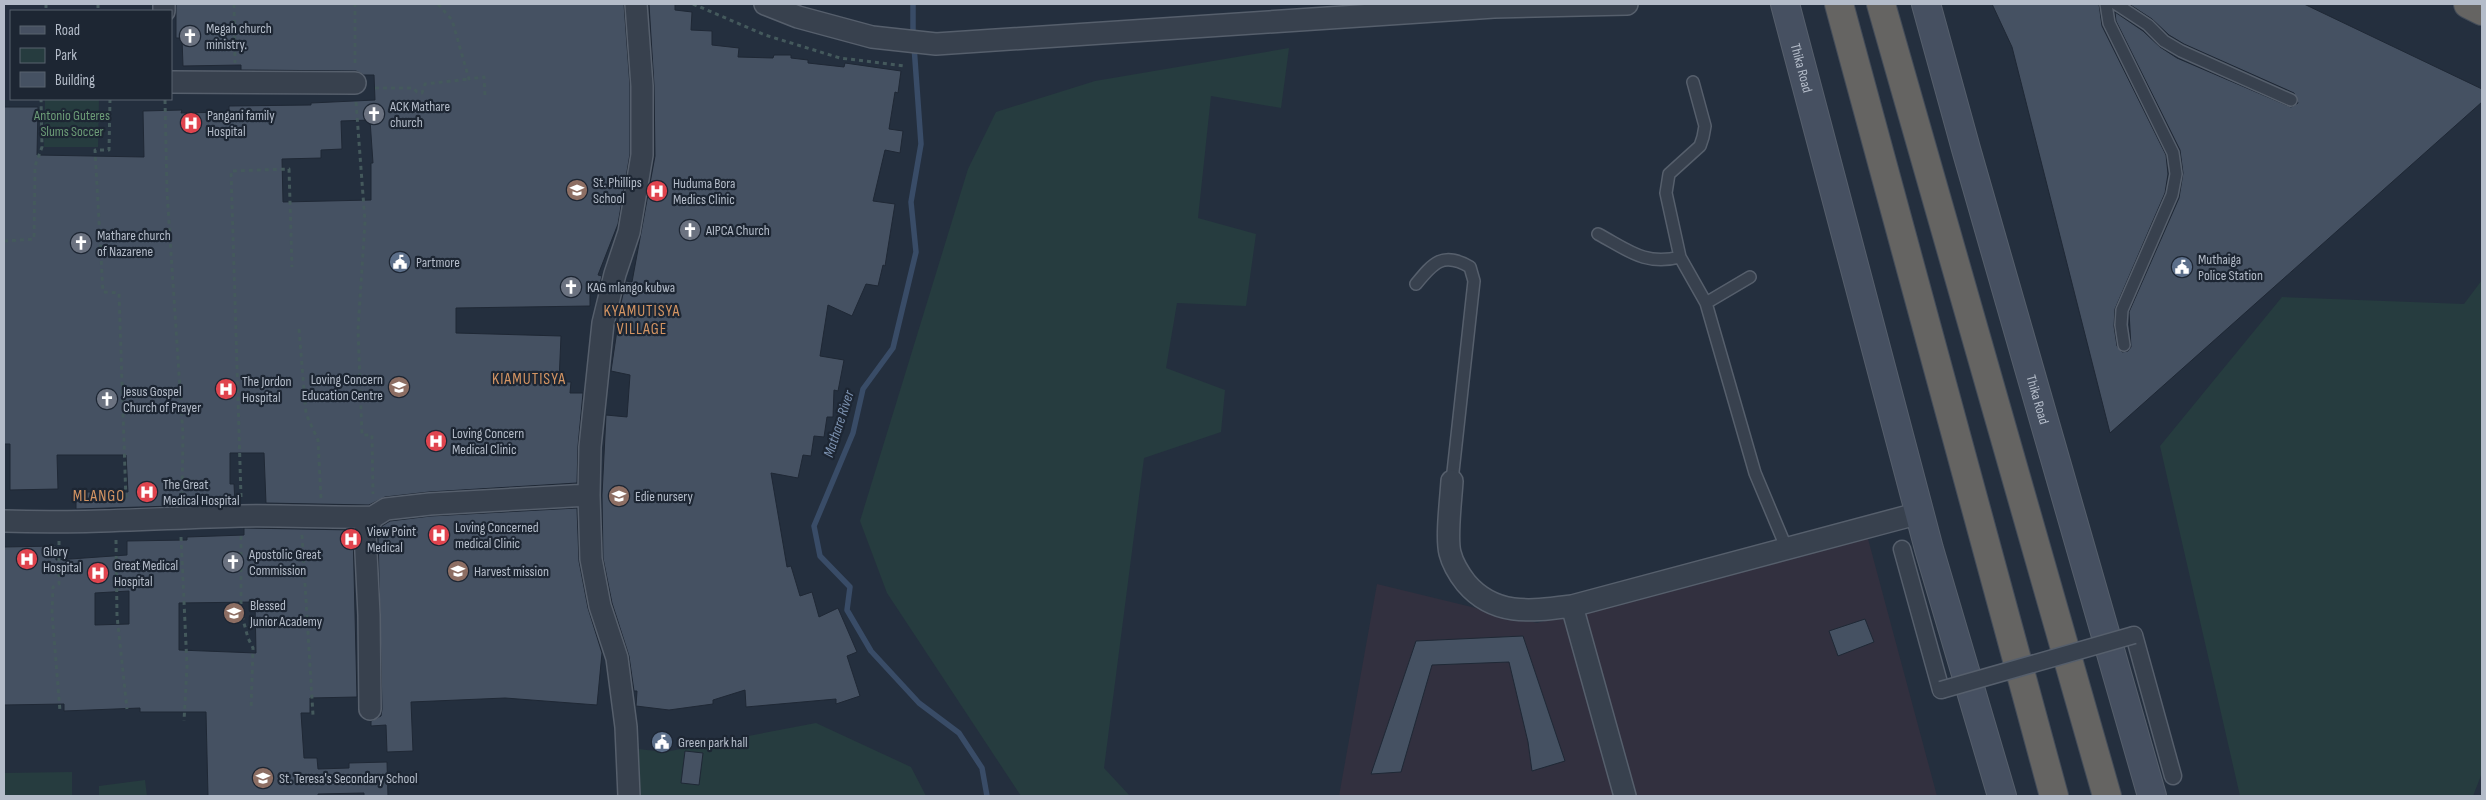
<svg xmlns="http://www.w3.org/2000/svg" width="2486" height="800" viewBox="0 0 2486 800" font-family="'Sofia Sans Condensed',sans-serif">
  <rect width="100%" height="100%" fill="#242f3e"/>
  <path fill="#32303f" d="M1867,535L1937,796H1339L1377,584L1537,623Z"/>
  <path fill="#263c3f" d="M1289,48L1281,108L1211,96L1198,218L1256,234L1246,306L1177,303L1166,368L1225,390L1221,432L1144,458L1104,768L1130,796H1021L887,593L860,521L968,169L996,112L1095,81Z
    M45,99H99L98,147H44Z
    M2482,280V773L2473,796H2240L2160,446L2282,297L2464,304Z
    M816,723L911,767L926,796H639L638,749L665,752Z
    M72,772V796H4V773Z
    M145,780L147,796H99V786Z"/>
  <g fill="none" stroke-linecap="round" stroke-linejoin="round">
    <path stroke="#394c67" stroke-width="5.5" d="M913,4V37
      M914,46L921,144L911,202L916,252L893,348L863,389L853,433L814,526L820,556L850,587L847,610L871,651L919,703L959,733L982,768L987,796"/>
  </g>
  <path fill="#455162" stroke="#1f2835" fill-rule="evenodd" d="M176,4H624L630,86V154L618,224L598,275L602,276L597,294L590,292V306L456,308V333L561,336L559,382H571L570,393H583L578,446L577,483L429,492L385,497L369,505L266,503L264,453H230V484H234L235,504L76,509V492H128L126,455H57L58,489L10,490V444H4V107H38L37,155L144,157L143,111L182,110L181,113L229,112V106L311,105V103L375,100L374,75H364L356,71L241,70V65L183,66L182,38H176ZM370,120L373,163H371V200L283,202L282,159L321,158V150L342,149L341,121Z
    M649,4H675V10L692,12L691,30L712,31V45L739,48L738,57L773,58L774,55H791V58L808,60V63L844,67L845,63L901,71L898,93L895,92L889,129L903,131L900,153L885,150L873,201L895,204L885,266L883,265L878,286L866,284L852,316L828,305L820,356L844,360L838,391L834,390L833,417H827L824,437L814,436L811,456L803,455L798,478L771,473L787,567L791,566L800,596L812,592L819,617L838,608L857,652L847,656L860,696L836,704V699L746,707L745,690L713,700V704L669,710L636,706L637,691H634L629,656L612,603L603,558L602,495L606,415L627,417L630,375L611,371L621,303L626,281L632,282L655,156L654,85Z
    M1992,4H2099L2102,26L2166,155L2168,174L2165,193L2115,309L2114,326L2117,346L2122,352L2128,351L2131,347L2129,312L2179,198L2183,173L2180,150L2116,21L2115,12L2143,31L2160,47L2177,58L2291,107L2298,103L2294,93L2184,44L2169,35L2152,19L2129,4H2304L2482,89V102L2110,433L2012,47Z
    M577,508L579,561L588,608L602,653L597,705L505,698L411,702L413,751L387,752L386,725L371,726V721L381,716L382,709L378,535L382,526L390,521L431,516Z
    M244,528L353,530L357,697L310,698V713H301L304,758H317L318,769L349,768V763L387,762L388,796H364V793L318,794V796H208L206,712H140V708L64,711V704L4,705V547L56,546V560L127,555V541L187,540V537L244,535ZM129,591V624L95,625V593ZM255,602L256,653L179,650V603Z
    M1865,619L1874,642L1838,656L1829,631Z
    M1523,636L1565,761L1532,771L1528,742L1509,662L1432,665L1401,772L1371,774L1416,641Z
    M685,751L703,753L699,785L681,783Z"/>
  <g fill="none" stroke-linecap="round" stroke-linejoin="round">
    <g stroke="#565f6c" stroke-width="14">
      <path id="service" d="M2106,4L2109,23L2173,153L2176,174L2172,195L2122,310L2121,325L2124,345
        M2116,4L2148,25L2164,41L2181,51L2291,100
        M1693,82L1705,126L1703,137L1700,146L1669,174L1666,193L1680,257L1706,303L1755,473L1786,547
        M1598,234C1628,250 1645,266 1680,257
        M1416,284C1433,263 1443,251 1470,267L1474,281L1452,481
        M1706,303L1750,277"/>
    </g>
    <g stroke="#565f6c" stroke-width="19">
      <path id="pedestrian" d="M1902,549L1941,690
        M2134,635L2173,776"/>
    </g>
    <g stroke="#565f6c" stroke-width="24">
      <path id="minor" d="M164,4V11
        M765,4L798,17L872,37L936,44L1494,7L1627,4
        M171,82L355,83
        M1452,481C1451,499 1446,537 1450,553C1453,565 1459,574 1466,583C1495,617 1532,611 1572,606L1920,513
        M4,521C83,524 161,518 240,516C285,515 329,518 373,517
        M1572,606L1625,796
        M370,709L369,615L365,532L373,517L386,509L430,504L589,495
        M629,796L626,727L617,658L600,606L591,559L589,495L590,447L603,323L615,274L629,232L642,155V86L636,4"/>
    </g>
    <g stroke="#565f6c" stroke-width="30">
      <g id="secondary">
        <path id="s1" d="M1785,4L1929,549L2002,796"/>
        <path id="s2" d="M1926,4L1966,149L2152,796"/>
      </g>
    </g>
    <g stroke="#434c59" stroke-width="30">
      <path id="trunk" d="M1839,4L2054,796
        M1881,4L2107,796
        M2468,4L2482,11"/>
    </g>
    <path stroke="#44595c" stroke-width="3" stroke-dasharray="4 4" stroke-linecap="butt" d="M46,4V11
      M98,4V11
      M234,4L235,63
      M438,4L452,20L469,79L484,77L485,95
      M693,4L765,35L840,58L905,66
      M355,63V4
      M375,88H413L417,92L422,93L425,84L469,79
      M110,99L109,150H95L103,292L119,293L126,501
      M165,100L167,192L183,435L182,498
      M356,102L365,222L358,330L362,435H372L373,494
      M4,241L34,239L35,166L42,147L41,99
      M299,329L306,414L318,440L321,498
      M241,497L231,171L289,169L292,267
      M302,535L313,715
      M241,536V612L248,638L253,648L251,710
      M181,537L187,666L184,721
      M116,540L117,616L127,709
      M59,541V584L53,587L52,613L60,711"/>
    <use href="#service" stroke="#38414e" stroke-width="11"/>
    <use href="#pedestrian" stroke="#38414e" stroke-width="16"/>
    <use href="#minor" stroke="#38414e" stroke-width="21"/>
    <use href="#secondary" stroke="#465061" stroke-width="28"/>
    <use href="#trunk" stroke="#656462" stroke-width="28"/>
    <g stroke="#565f6c" stroke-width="19" stroke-linecap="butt">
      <path id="pedestrian-bridge" d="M1941,690L2134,635"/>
    </g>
    <use href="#pedestrian-bridge" stroke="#38414e" stroke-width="16"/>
  </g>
  <defs>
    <g id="church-disc" transform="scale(1.125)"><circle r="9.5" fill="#6b7280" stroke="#1d2633"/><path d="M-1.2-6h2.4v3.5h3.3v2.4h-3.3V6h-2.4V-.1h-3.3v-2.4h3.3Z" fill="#fff"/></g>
    <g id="hospital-disc" transform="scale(1.125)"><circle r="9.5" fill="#e0444e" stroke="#1d2633"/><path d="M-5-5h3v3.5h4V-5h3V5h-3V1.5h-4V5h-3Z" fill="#fff"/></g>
    <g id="school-disc" transform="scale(1.125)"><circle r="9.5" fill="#8d6e63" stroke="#1d2633"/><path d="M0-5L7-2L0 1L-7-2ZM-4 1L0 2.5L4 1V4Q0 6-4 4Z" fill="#fff"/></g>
    <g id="civic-disc" transform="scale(1.125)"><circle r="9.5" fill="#5c6f8a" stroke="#1d2633"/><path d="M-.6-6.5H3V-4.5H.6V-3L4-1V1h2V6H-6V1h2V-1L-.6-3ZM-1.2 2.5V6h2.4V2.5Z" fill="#fff"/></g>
  </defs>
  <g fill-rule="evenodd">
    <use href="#church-disc" x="190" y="36"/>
    <use href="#church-disc" x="374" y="114"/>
    <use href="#hospital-disc" x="191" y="123"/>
    <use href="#school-disc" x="577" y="190"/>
    <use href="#hospital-disc" x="657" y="191"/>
    <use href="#church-disc" x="690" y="230"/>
    <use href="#church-disc" x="81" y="243"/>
    <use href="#civic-disc" x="400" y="262"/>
    <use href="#civic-disc" x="2182" y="267"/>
    <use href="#church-disc" x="571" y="287"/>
    <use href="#school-disc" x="399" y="387"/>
    <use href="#hospital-disc" x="226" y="389"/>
    <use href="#church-disc" x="107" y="399"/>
    <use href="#hospital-disc" x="436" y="441"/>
    <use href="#hospital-disc" x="147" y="492"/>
    <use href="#school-disc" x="619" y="496"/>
    <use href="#hospital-disc" x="439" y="535"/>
    <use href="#hospital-disc" x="351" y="539"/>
    <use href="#hospital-disc" x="27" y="559"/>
    <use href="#church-disc" x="233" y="562"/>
    <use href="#school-disc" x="458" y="571"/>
    <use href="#hospital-disc" x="98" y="573"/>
    <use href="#school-disc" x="234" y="613"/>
    <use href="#civic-disc" x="662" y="742"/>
    <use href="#school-disc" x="263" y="778"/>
  </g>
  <g text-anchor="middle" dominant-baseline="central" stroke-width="4.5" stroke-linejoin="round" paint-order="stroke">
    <g font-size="14" fill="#b4bcc9" stroke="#1d2633" text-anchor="start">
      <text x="206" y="28">Megah church<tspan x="206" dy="16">ministry.</tspan></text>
      <text x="390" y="106">ACK Mathare<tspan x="390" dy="16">church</tspan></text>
      <text x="207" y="115">Pangani family<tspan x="207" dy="16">Hospital</tspan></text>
      <text x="593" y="182">St. Phillips<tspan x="593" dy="16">School</tspan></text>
      <text x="673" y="183">Huduma Bora<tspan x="673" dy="16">Medics Clinic</tspan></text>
      <text x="706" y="230">AIPCA Church</text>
      <text x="97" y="235">Mathare church<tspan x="97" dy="16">of Nazarene</tspan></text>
      <text x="2198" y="259">Muthaiga<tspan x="2198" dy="16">Police Station</tspan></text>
      <text x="416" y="262">Partmore</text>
      <text x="587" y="287">KAG mlango kubwa</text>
      <text x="383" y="379" text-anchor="end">Loving Concern<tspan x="383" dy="16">Education Centre</tspan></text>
      <text x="242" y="381">The Jordon<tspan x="242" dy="16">Hospital</tspan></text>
      <text x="123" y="391">Jesus Gospel<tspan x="123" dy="16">Church of Prayer</tspan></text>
      <text x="452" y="433">Loving Concern<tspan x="452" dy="16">Medical Clinic</tspan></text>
      <text x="163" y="484">The Great<tspan x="163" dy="16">Medical Hospital</tspan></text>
      <text x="635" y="496">Edie nursery</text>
      <text x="455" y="527">Loving Concerned<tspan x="455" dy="16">medical Clinic</tspan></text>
      <text x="367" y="531">View Point<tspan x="367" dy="16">Medical</tspan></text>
      <text x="43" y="551">Glory<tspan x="43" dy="16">Hospital</tspan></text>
      <text x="249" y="554">Apostolic Great<tspan x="249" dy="16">Commission</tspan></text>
      <text x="114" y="565">Great Medical<tspan x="114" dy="16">Hospital</tspan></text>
      <text x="474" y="571">Harvest mission</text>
      <text x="250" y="605">Blessed<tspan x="250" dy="16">Junior Academy</tspan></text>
      <text x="678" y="742">Green park hall</text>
      <text x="279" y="778">St. Teresa's Secondary School</text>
    </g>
    <g font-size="14" fill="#b4bcc9" stroke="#1d2633">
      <text stroke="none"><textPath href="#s1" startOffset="66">Thika Road</textPath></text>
      <text stroke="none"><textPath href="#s2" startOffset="411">Thika Road</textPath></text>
    </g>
    <g font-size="14" fill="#6b9a76" stroke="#1d2633">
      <text x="72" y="115">Antonio Guteres<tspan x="72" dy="16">Slums Soccer</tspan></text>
    </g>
    <g font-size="15" font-style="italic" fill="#7c92b1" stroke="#1d2633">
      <text transform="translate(839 424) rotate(-72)">Mathare River</text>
    </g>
    <g font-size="16" letter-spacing="1" fill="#d59563" stroke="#1d2633">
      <text x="642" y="311">KYAMUTISYA<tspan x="642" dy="18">VILLAGE</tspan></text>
      <text x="529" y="379">KIAMUTISYA</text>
      <text x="99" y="496">MLANGO</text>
    </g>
  </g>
  <rect width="2486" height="800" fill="none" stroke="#b4bcc9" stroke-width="10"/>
  <rect x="10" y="10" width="162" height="90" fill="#1d2633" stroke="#59626f"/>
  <rect x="20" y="26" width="25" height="8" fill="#465061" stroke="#59626f"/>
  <text x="55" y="35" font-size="15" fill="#b4bcc9">Road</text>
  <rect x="20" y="48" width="25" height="15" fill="#263c3f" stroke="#59626f"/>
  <text x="55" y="60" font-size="15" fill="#b4bcc9">Park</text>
  <rect x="20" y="72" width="25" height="15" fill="#455162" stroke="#59626f"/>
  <text x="55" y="85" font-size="15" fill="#b4bcc9">Building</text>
</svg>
